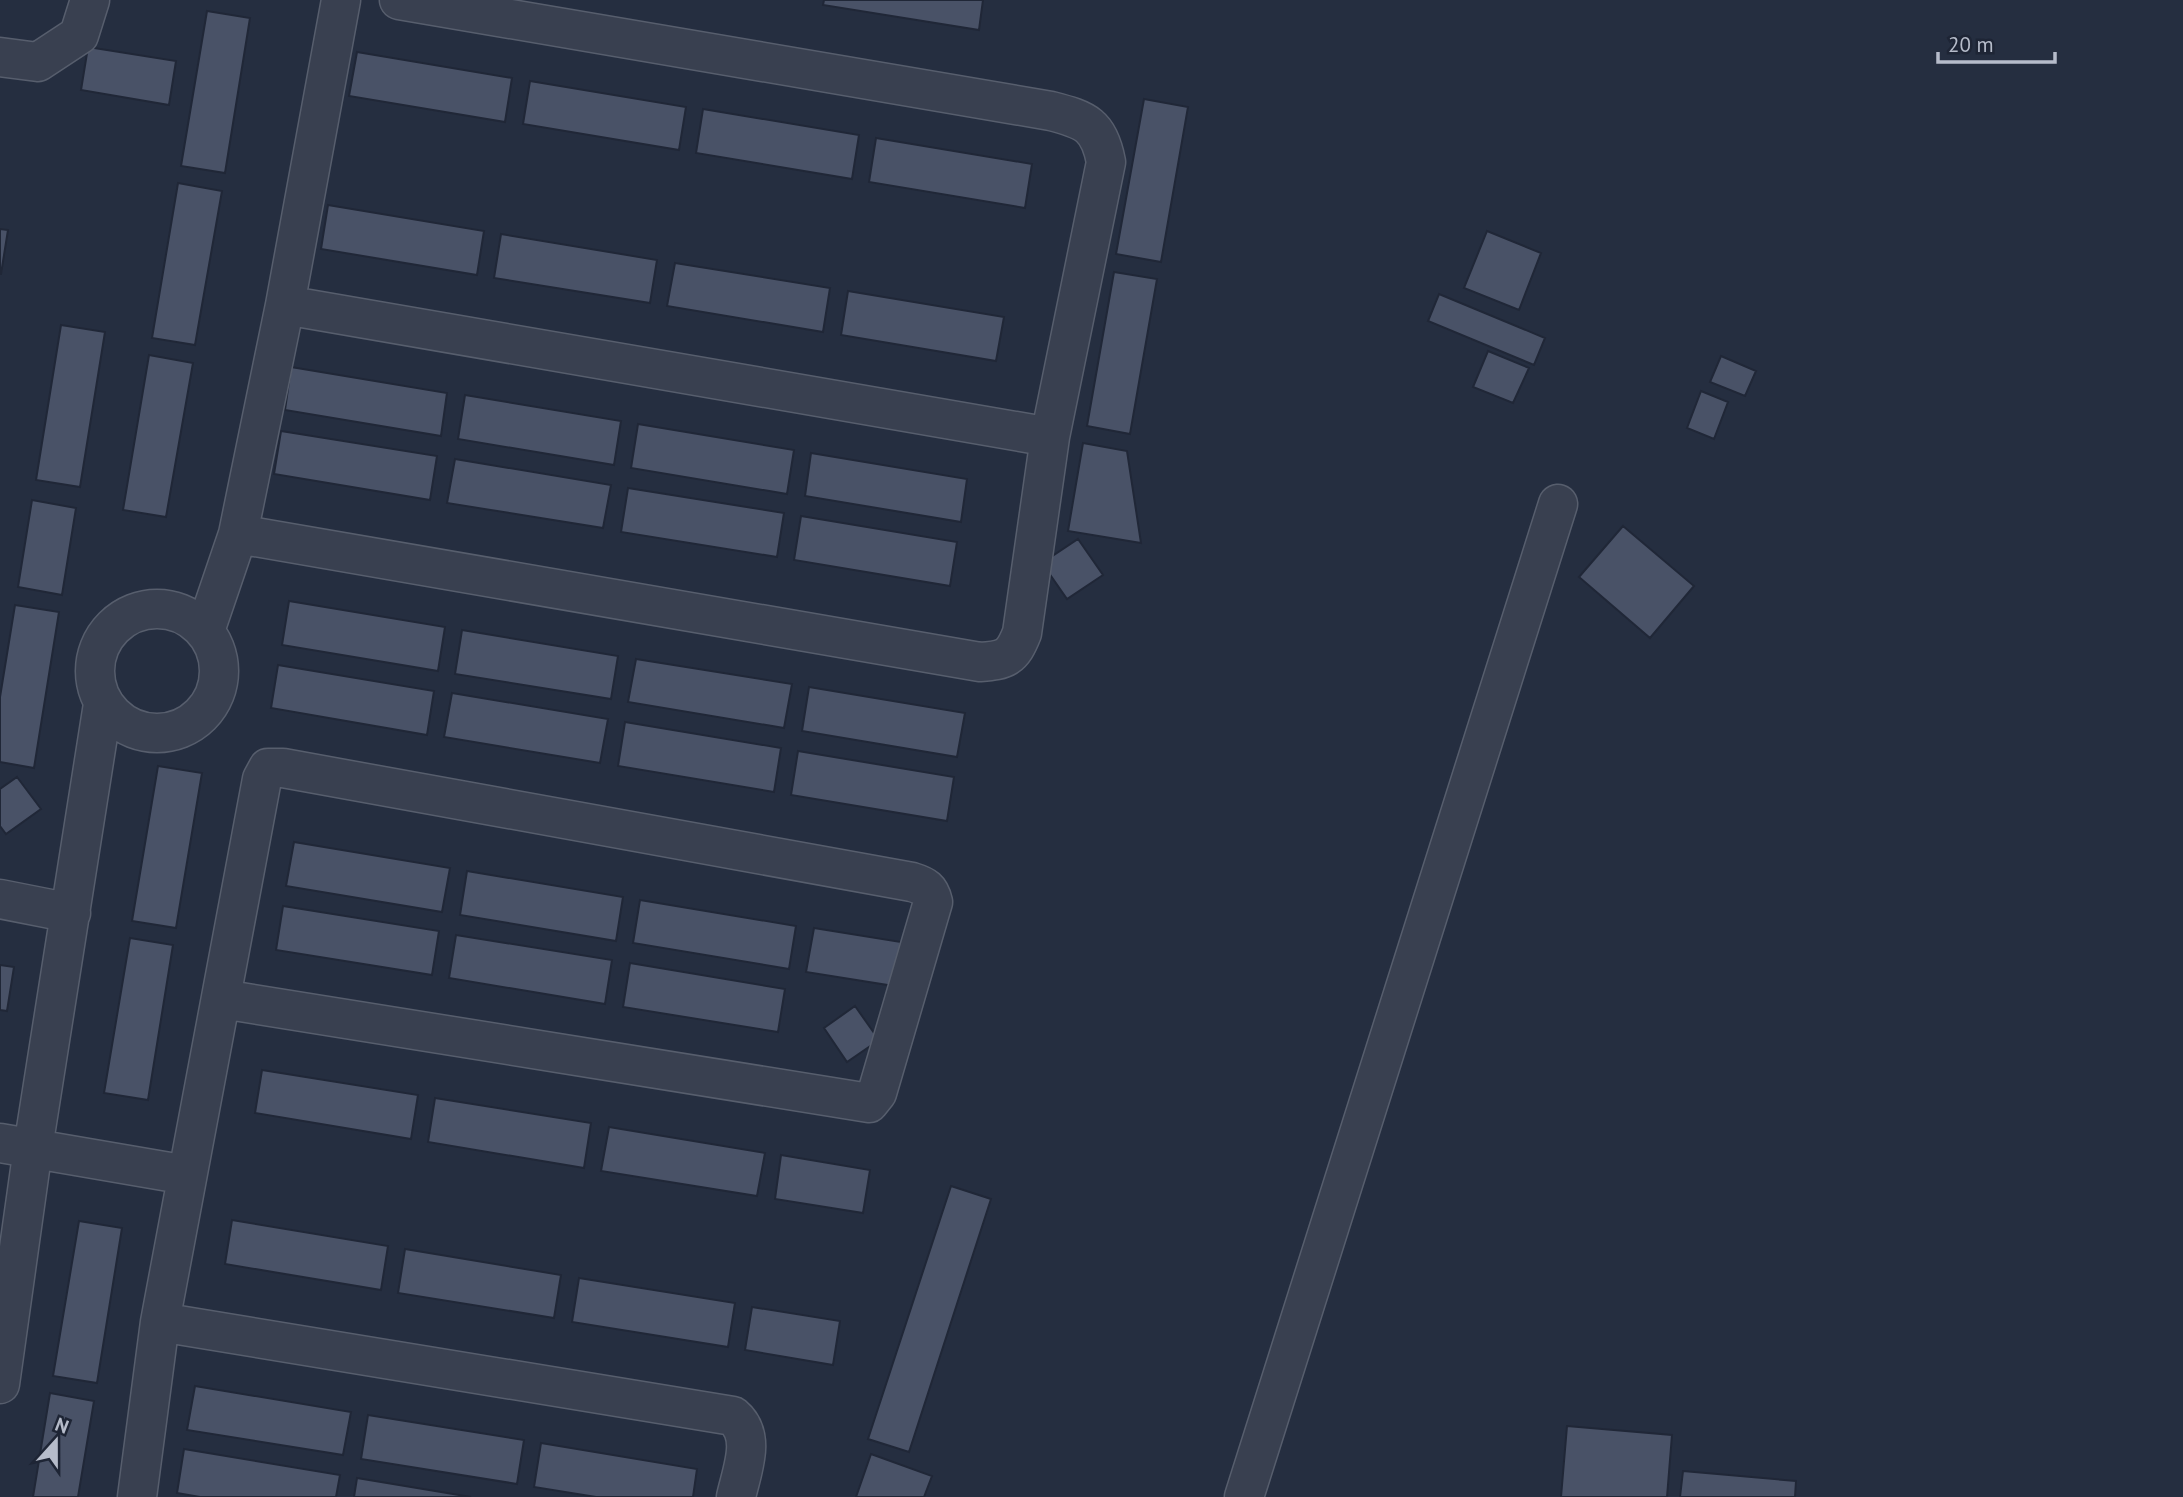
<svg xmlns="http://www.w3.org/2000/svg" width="2183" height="1497" viewBox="0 0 2183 1497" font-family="'PT Sans',sans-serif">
  <rect width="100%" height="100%" fill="#252e40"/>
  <path fill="#495267" stroke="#202737" stroke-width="2" d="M824,0H983L979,30L823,5Z
    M207,11L250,18L225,173L181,166Z
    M88,47L176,61L169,105L81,90Z
    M357,52L512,78L505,122L349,96Z
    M530,81L686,107L679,150L523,124Z
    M1144,99L1188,107L1161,262L1116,254Z
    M703,109L859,135L852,179L696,153Z
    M876,138L1032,164L1025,208L869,182Z
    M178,183L222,191L195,345L152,338Z
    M328,205L484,231L477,275L321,249Z
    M0,229L8,230L1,274H0Z
    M1487,231L1541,253L1519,310L1464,288Z
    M501,234L657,260L650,303L494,278Z
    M675,263L830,288L823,332L667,306Z
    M1114,272L1157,279L1130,434L1087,426Z
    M848,291L1004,317L996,361L841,335Z
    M1439,294L1545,338L1534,365L1428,321Z
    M61,325L105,332L80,487L36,480Z
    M1488,351L1529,368L1513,403L1473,387Z
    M149,355L193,363L166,517L123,510Z
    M1721,356L1756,371L1745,396L1710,382Z
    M291,367L447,393L441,436L285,410Z
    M1701,391L1728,402L1714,439L1687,428Z
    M465,395L621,421L614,465L458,439Z
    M638,424L794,450L787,494L631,468Z
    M281,431L437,456L430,500L274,474Z
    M1083,443L1127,451L1141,543L1068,531Z
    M811,453L967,479L961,522L805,496Z
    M455,459L611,485L603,528L447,503Z
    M628,488L784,513L777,557L621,532Z
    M32,500L76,508L62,595L18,587Z
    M801,516L957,542L950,586L794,560Z
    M1623,526L1694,586L1650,638L1579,577Z
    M1078,539L1103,575L1067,599L1042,563Z
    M289,601L445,627L438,671L282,645Z
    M15,605L59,612L34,768L0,762V697Z
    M462,630L618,656L611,699L455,674Z
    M636,659L792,684L784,728L628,702Z
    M278,665L434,691L427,735L271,708Z
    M809,687L965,713L957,757L802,731Z
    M452,693L608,719L600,763L444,737Z
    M625,722L781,748L774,792L618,766Z
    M798,751L954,777L947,821L791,795Z
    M158,766L202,773L176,928L132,921Z
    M17,777L41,809L6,834L0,826V789Z
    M294,842L450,868L442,912L286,886Z
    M467,871L623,897L616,941L460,915Z
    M640,900L796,926L789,969L633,943Z
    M283,906L439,931L432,975L276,950Z
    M814,928L901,942L894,986L806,972Z
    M456,935L612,960L605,1004L449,978Z
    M130,938L173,945L148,1100L104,1093Z
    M630,963L785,989L778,1032L623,1007Z
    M0,965L14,967L7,1011L0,1010Z
    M855,1006L879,1040L847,1062L824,1028Z
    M262,1070L418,1095L411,1139L255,1113Z
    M435,1098L591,1123L584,1168L428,1142Z
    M609,1127L765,1153L757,1196L601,1171Z
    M781,1155L870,1170L863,1213L775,1199Z
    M951,1186L991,1199L909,1452L868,1439Z
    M232,1220L388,1246L381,1290L225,1264Z
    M79,1221L122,1228L97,1383L53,1376Z
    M405,1249L561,1275L554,1318L398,1293Z
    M579,1278L735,1303L728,1347L572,1322Z
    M752,1307L840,1321L833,1365L745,1350Z
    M195,1386L351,1412L343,1455L187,1430Z
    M50,1393L94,1401L78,1497H33Z
    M368,1415L524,1440L517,1484L361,1459Z
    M1567,1426L1672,1435L1667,1497H1561Z
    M541,1443L697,1469L693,1497H596L534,1487Z
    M184,1449L340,1475L336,1497H200L177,1493Z
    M871,1454L932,1476L924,1497H856Z
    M1683,1471L1796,1481L1795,1497H1680Z
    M357,1478L471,1497H354Z"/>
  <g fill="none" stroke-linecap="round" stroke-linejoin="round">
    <g stroke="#575e6d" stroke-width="41">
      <path id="minor" d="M0,57L38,62L79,35L90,0
        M285,305L1050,437
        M238,534L980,662C1006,660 1012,658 1022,633L1050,437L1106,162C1099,125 1086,120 1051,111L399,0
        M95 671a62 62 0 1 1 124 0a62 62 0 1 1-124 0Z
        M205,631L238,534L285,305L341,0
        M0,899L71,913
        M0,1143L187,1175
        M160,1322L733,1416C757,1436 742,1470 736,1497
        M0,1384L33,1148L103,704
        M137,1497L160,1322L262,779L268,768H283L912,882C925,886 930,889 933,902L877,1093L869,1103L222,999
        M1244,1497L1558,504"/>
    </g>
    <use href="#minor" stroke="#394050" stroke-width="38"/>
  </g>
  <g transform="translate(56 1441) rotate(21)" stroke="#1e2535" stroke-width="5" paint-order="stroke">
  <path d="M0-5L12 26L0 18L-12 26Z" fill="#b6bcca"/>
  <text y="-10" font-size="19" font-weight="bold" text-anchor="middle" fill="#b6bcca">N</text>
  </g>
  <path d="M1938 52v10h117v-10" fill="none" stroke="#b6bcca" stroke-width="3.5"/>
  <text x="1948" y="52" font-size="21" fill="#b6bcca" stroke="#1e2535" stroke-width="5" paint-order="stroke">20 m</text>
</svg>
